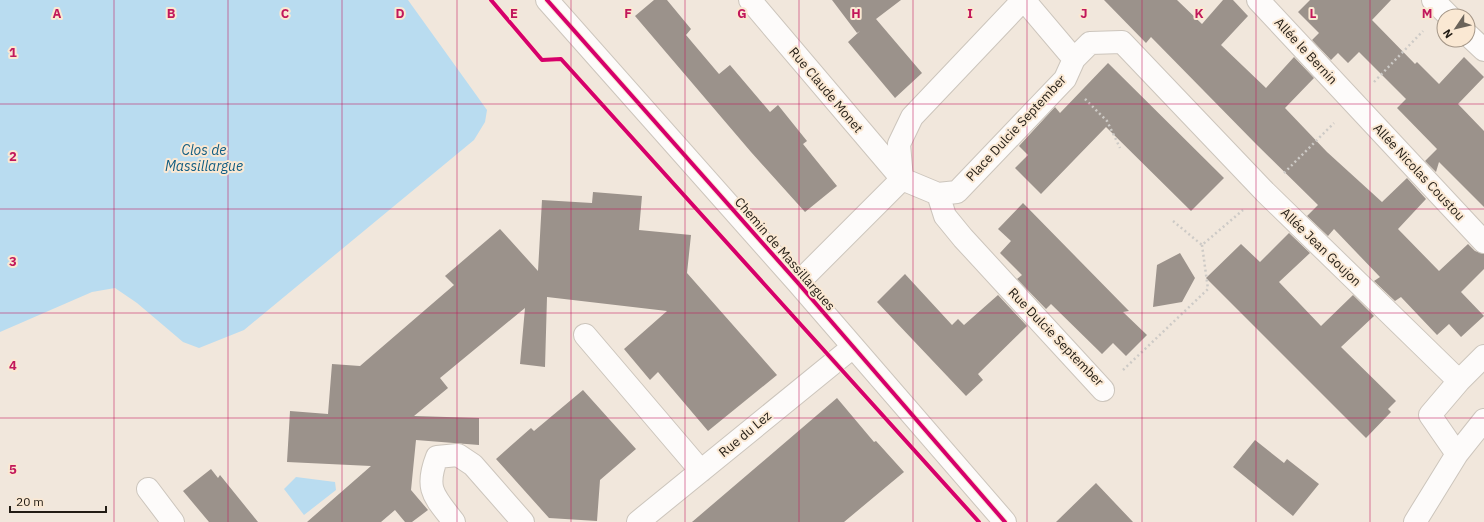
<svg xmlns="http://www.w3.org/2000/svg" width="1484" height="522" viewBox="0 0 1484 522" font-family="'IBM Plex Sans',sans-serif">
  <rect width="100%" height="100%" fill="#f1e7dc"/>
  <path fill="#b9dcf0" d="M0,0H408L487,110L485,122L474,140L244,330L199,348L183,342L137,303L115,288L92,292L0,332Z
    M296,477L335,482L336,490L304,515L284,489Z"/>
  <path fill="#9b928b" d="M654,0H667L691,29L686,35L719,74L730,65L770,112L778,105L807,141L803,144L837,186L805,212L751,152L635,16Z
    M832,0H901L876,19L922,73L895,98L848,42L860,31L857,33Z
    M1104,0H1177L1202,24L1223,0H1233L1248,16L1221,45L1266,88L1294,57L1314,78L1285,108L1327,152L1382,202L1407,178L1426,199L1398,229L1439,271L1468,244L1475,251L1484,254V269L1461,292L1484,316L1461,337L1449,324L1437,335L1401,297L1395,301L1374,281L1380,277L1334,229L1328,236L1307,216L1318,205L1257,145L1151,37L1146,43Z
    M1310,0H1391L1372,20L1415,64L1417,62L1439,84L1464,57L1484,77L1458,104L1484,131V207L1439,162L1436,172L1425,161L1437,149L1397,108L1406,99L1359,52L1348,63L1338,53L1331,60L1312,40L1319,33L1298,12Z
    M1108,63L1224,178L1191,211L1106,127L1041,194L1015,168L1028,155L1019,146L1055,107L1060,113Z
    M593,192L642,196L639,230L691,235L687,273L777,375L708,431L658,372L650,380L624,349L667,311L547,297L545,367L520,364L525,308L440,378L448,388L414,416L479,418V445L416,440L411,490L428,510L412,522H405L395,510L381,522H307L371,466L287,462L290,411L328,414L332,364L360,366L454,285L445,276L500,229L538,271L542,200L592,203Z
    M1023,203L1129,311L1123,312L1147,335L1126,356L1113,343L1102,354L1051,304L1046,309L1017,279L1022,275L1000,253L1011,241L998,229Z
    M1289,233L1310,253L1279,282L1321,326L1353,295L1374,316L1341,347L1396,401L1388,409L1391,412L1366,438L1206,278L1241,244L1260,262Z
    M1180,253L1195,278L1182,302L1153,307L1157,265Z
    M905,274L952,325L958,319L964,325L998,295L1027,326L978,374L983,380L966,396L877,302Z
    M583,390L636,449L600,480L597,521L549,518L496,459L531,428L534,431Z
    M837,398L874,442L876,441L904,472L844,522H692Z
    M1255,440L1284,463L1287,459L1319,484L1293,516L1233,467Z
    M211,469L218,478L220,475L258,522H209L183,491Z
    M1096,483L1133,522H1056Z"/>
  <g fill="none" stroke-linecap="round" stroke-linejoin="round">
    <g stroke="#ccc5bc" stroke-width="24">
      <path id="minor" d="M547,0L798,283L1005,522
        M750,0L902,179L938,194L957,192L1065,79L1074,59L1090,43L1122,42L1265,192L1459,381L1430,415L1457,454
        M1024,0L1074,59
        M1258,0L1484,242
        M1433,0L1449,16
        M1468,35L1484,50
        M938,194L945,216L963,238L1103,390
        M798,283L902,179L899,144L912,117L1023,0
        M585,335L701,471
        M1459,381L1484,356
        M148,489L173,522
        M454,522C435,497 424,490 437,457L458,455L473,465L523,522
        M638,522L853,347
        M1415,522L1457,454L1484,420"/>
    </g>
    <path stroke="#cdcac6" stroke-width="2.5" stroke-dasharray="2 3" stroke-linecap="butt" d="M1374,82L1423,31
      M1085,99L1107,121L1120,148
      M1284,173L1334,123
      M1173,221L1202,245L1243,210
      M1123,370L1208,289L1202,245"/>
    <use href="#minor" stroke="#fdfbfa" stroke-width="22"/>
    <g stroke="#fae8d3" stroke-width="6">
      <path id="cycleway" d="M491,0L542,60L561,59L979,522
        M547,0L798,283L1005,522"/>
    </g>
    <use href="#cycleway" stroke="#d6006c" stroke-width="4"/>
  </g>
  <path fill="none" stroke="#c2185b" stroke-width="1" stroke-opacity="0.55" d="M114,0V522M228,0V522M342,0V522M457,0V522M571,0V522M685,0V522M799,0V522M913,0V522M1027,0V522M1142,0V522M1256,0V522M1370,0V522M0,104H1484M0,209H1484M0,313H1484M0,418H1484"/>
  <g text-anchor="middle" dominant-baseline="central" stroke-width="4" stroke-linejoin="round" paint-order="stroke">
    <g font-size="13" fill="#221c14" stroke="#fae8d3">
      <text transform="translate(1306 51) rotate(47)">Allée le Bernin</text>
      <text transform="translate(826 90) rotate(50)">Rue Claude Monet</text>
      <text transform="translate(1016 128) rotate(-47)">Place Dulcie September</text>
      <text transform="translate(1419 172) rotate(47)">Allée Nicolas Coustou</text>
      <text transform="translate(1321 247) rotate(44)">Allée Jean Goujon</text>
      <text transform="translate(785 254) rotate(49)">Chemin de Massillargues</text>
      <text transform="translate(1056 337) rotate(46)">Rue Dulcie September</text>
      <text transform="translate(745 434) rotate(-40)">Rue du Lez</text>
    </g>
    <g font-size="14" font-style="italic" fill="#115d82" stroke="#fae8d3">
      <text x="204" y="150">Clos de<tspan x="204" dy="16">Massillargue</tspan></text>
    </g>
  </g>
  <g font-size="13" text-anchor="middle" font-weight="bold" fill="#c2185b" stroke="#fae8d3" stroke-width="4" stroke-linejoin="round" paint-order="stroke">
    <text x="57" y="18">A</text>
    <text x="171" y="18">B</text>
    <text x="285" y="18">C</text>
    <text x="400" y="18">D</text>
    <text x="514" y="18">E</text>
    <text x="628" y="18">F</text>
    <text x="742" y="18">G</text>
    <text x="856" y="18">H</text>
    <text x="970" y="18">I</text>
    <text x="1084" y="18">J</text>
    <text x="1199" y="18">K</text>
    <text x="1313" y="18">L</text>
    <text x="1427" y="18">M</text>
    <text x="13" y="57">1</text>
    <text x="13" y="161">2</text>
    <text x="13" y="266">3</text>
    <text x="13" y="370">4</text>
    <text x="13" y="474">5</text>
  </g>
  <g transform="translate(1456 28) rotate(235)"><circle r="19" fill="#fae8d3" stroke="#a49687"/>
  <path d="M0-3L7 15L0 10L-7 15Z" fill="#6a635a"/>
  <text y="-6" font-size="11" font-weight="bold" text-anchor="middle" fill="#221c14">N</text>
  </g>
  <path d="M10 506v6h96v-6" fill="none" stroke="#221c14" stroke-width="2"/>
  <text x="16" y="506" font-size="12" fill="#221c14" stroke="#fae8d3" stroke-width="3" paint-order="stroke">20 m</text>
</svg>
